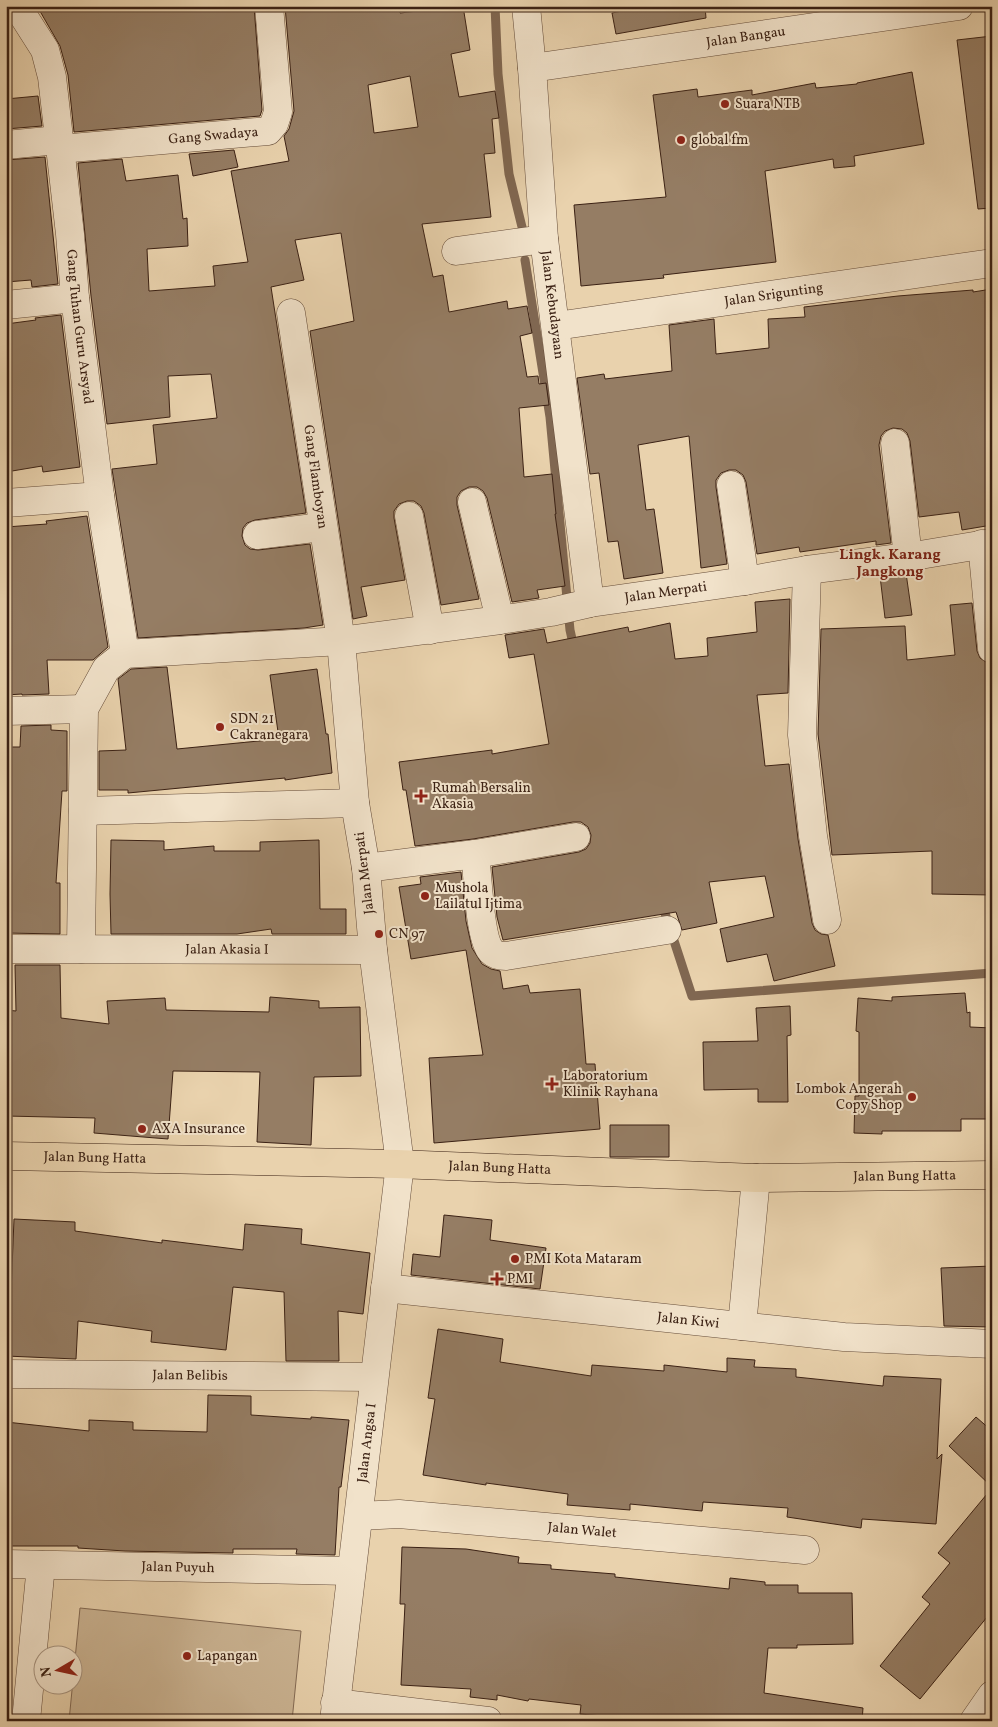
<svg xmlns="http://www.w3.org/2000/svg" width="998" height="1727" viewBox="0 0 998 1727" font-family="Vollkorn,serif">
  <rect width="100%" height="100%" fill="#e9d2ad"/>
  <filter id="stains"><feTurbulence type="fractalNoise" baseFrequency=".004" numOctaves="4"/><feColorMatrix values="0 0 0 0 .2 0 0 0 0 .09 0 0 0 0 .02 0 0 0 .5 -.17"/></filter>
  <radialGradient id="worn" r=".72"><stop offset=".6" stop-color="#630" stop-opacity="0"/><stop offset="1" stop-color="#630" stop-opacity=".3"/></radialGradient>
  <path fill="#cbb493" stroke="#836a54" d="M80,1608L301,1631L292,1721H69Z"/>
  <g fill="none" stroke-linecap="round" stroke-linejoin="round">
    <path stroke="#806751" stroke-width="9" d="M495,6L498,74L509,174L522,227
      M525,260L550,417L570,630L574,648
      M662,904L692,996L992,973"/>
  </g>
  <path fill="#957d64" stroke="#3b2114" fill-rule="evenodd" d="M37,6H254L262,110L260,116L74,132L68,75L60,46Z
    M285,6H400V13L463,6L470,50L451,54L459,97L495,91L499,118L492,119L495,153L484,154L491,217L422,224L433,277L443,275L449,312L507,301L508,309L527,306L532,333L520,336L527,377L538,376L539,384L546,383L549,405L519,408L524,477L552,474L556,514H555L565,586L537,590L539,598L512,602L487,498L483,491L477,487H469L461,491L457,497V505L479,599L441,605L424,513L421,506L414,501H407L399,504L394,511V518L405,580L361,587L367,616L353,619L310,331L354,321L341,233L295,240L304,280L271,287L306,513L255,520L247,523L243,528L242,536L245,545L250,549L258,550L310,544L323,625L304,628L138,638L112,469L157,464L153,425L217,418L211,374L168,376L170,417L107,424L91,296L78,163L122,159L126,181L178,175L183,219L187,218L188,246L147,249L149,291L215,286L213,266L248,262L231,171L289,161L284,136L289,129L294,111ZM410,76L418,127L374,133L368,85Z
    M647,6H705L706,18L616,34L612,13Z
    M992,36V208L978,209L957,40Z
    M912,72L924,144L854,156L855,166L834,168L833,159L765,171L776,262L663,275L664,278L581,286L574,205L666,197L653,95L697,89L698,97L752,90V95L815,83L816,88L857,84V83Z
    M38,96L42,126L6,129V99Z
    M234,150L238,167L193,176L189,154Z
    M45,157L58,284L32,287L31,280L6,282V160Z
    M992,289V525L962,530L959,512L919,517L910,441L907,433L902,429L893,428L885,431L881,436L879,445L891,543L876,545V541L800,552L799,547L757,554L746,482L743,475L736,470H729L721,473L716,480V487L727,564L701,568L689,436L638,445L646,510L654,509L663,573L624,579L618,541L608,542L599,473L590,474L577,378L604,374L605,379L672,371L669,325L714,319L716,354L769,348L768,319L805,317L804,307L898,296L973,290V292Z
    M61,315L80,467L43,472L42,466L6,472V324L36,320L35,318Z
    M87,516L108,647L93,660H47L49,694L22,695V694L6,695V527L47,524L46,521Z
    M906,573L912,615L885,618L880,576Z
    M790,599L788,693L757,695L765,766L789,764L798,839L812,923L815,930L821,934L828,935L835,966L774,981L767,954L727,962L720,929L774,917L765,876L709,882L717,923L682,930L676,912L503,940L497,917L492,867L579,852L586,849L590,843L591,835L588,827L581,822H573L473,839L415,846L406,790H403L399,762L492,750V754L549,744L534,654L509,658L505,635L544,629L547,643L628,627L629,632L670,623L675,659L708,656L707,638L757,632L755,602Z
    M972,603L977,651L980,658L989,664L992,691V895L932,894V851L832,855L818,734L821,629L905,626L907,660L955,655L950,605Z
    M167,667L177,749L279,739L270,675L317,669L326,734H328L332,773L285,780V778L128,793V790H99V751L126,750L118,679L131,669Z
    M51,725V730L67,731V791H62L56,883H60V934L6,933V747H20L21,726Z
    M111,840L164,841V850L214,846V851H260V842L319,840L320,909H346V934H272L271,929L237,934H111L110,894Z
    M461,872L466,921L472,948L482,964L491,969L500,971L503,989L528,985L530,993L580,989L586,1064H595L600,1129L434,1143L429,1058L483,1055L466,950L411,959L399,887L421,884L420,877Z
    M15,965H60L61,1018L109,1024L107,1001L165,998L166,1010L269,1012L270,997L319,1001V1008L360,1007L361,1076L314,1077L311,1145L257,1142L260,1072L173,1071L168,1139L94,1133L95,1118L6,1116V1010L16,1011Z
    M965,993L967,1013L970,1012V1027L992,1028V1119H961V1131H882V1134L854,1133L855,1096H859V1032L856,1031L858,998L892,1001V997Z
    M790,1006L791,1035L787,1036L788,1102H758V1089L704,1090L703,1042L758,1041L756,1008Z
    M610,1125H669V1157H610Z
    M444,1215L492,1220L490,1240L546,1248L540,1289L411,1275L413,1254L440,1257Z
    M14,1219L75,1222V1231L162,1243V1240L243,1250L245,1224L302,1229L301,1244L370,1253L363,1314L338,1311L339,1361H286L284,1292L233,1287L226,1350L151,1342L152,1331L78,1321L76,1359L6,1356V1293H11Z
    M992,1266V1327L944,1326L941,1268Z
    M438,1329L503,1339L500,1362L591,1376L592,1365L664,1371V1365L727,1372V1358L755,1360L754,1367L796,1369V1377L883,1386L884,1376L941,1379L937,1459L942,1454L936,1524L862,1519L861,1528L787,1517L788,1508L703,1502L702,1511L630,1504V1510L567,1505L568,1494L486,1483V1485L423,1475L435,1399L428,1398Z
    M208,1395L251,1396V1415L311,1419V1417L349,1420L341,1487H339L335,1555L296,1554L297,1549H233V1553L125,1551L78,1548V1546H6V1422L89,1431V1420L133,1422V1430L207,1432Z
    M976,1417L992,1431V1487L949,1446Z
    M992,1488V1611L920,1699L880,1666L930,1604L922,1597L950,1563L938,1553Z
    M402,1547L466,1549L519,1557L518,1563L551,1565V1569L615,1574V1577L729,1589L730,1578L765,1582V1585H798V1593H852L853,1644L797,1645V1648H768L764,1693L863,1708L862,1721H723L689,1718V1721H659L580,1714L581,1705L529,1699L528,1701L497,1695V1700L470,1697L471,1689L401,1685L405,1604H400Z"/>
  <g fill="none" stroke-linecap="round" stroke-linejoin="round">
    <g stroke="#664d3a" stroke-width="29">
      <g id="minor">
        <path id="s1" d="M20,6L24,17L45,50L52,77L70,234L75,298L100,496L125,654"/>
        <path id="s2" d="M526,6L532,68L544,239L590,603"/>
        <path id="s3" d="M532,68L959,6"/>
        <path d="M6,145L58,140"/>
        <path id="s4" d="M60,149L268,131L274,124L278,112L269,6"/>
        <path d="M456,251L544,239"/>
        <path d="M6,305L75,298"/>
        <path id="s5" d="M556,326L992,263"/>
        <path d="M895,443L908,557"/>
        <path d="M731,485L745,581"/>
        <path d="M472,502L500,620"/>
        <path d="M6,503L100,496"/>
        <path d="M409,516L430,630"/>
        <path d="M257,535L322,527"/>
        <path d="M982,544L992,649"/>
        <path d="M807,570L802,735L813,836L827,920"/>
        <path d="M6,711L84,709"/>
        <path d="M83,811L355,803"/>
        <path d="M475,854C478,874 479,937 491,951C495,955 500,956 506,956L667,930"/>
        <path d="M366,868L475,854L576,837"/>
        <path id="s6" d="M6,949L373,950"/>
        <path d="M81,949L84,709L106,669L125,654L341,641L291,313"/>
        <path id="s7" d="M385,1288L844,1337L992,1344"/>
        <path d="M742,1326L756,1178"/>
        <path id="s8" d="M6,1374L374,1377"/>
        <path id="s9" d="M359,1516L399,1514L805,1550"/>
        <path id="s10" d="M6,1564L350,1571"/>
        <path d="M335,1703L488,1721"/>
        <path d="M26,1721L41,1565"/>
        <path id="s11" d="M334,1721L400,1164L373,950L366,868L355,803L341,641L500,620L551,612L590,603L745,581L807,570L908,557L992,543"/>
        <path d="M974,1721L992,1695"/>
      </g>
    </g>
    <g stroke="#3b2114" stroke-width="29">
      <g id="major">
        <path id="s12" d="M6,1156L397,1164L756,1178L992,1175"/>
      </g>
    </g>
    <use href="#minor" stroke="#f1e2ca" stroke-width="28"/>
    <use href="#major" stroke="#e9d2ad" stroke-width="28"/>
  </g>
  <g fill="#8f2418" stroke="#f1e2ca" stroke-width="2">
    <circle cx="725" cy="104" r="5"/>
    <circle cx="681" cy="140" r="5"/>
    <circle cx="220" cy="727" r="5"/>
    <path d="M418.5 788.5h5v5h5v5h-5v5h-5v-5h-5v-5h5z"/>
    <circle cx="425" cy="896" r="5"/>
    <circle cx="379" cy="934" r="5"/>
    <path d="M549.5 1076.5h5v5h5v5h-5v5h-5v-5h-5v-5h5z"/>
    <circle cx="912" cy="1097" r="5"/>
    <circle cx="142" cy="1129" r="5"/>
    <circle cx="515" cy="1259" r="5"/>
    <path d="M494.5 1271.5h5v5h5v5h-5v5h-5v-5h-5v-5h5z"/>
    <circle cx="187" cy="1656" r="5"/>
  </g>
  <g text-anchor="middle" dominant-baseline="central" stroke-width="4" stroke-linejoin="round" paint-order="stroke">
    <g font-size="14" fill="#3b2114" stroke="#f1e2ca">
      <text stroke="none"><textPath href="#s3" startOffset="216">Jalan Bangau</textPath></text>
      <text stroke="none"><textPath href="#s4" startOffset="154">Gang Swadaya</textPath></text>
      <text stroke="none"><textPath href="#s5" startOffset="220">Jalan Srigunting</textPath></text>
      <text stroke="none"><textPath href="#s2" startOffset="300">Jalan Kebudayaan</textPath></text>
      <text stroke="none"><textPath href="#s1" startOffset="330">Gang Tuhan Guru Arsyad</textPath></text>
      <text transform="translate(315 477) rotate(82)">Gang Flamboyan</text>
      <text stroke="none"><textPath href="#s11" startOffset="1416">Jalan Merpati</textPath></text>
      <text transform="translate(365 873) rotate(-97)">Jalan Merpati</text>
      <text stroke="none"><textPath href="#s6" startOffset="221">Jalan Akasia I</textPath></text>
      <text stroke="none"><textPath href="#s12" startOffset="89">Jalan Bung Hatta</textPath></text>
      <text stroke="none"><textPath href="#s12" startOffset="494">Jalan Bung Hatta</textPath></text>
      <text stroke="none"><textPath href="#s12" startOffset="899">Jalan Bung Hatta</textPath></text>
      <text stroke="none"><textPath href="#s7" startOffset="305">Jalan Kiwi</textPath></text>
      <text stroke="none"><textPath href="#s8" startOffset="184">Jalan Belibis</textPath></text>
      <text stroke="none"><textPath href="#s11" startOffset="280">Jalan Angsa I</textPath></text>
      <text stroke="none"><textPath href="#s9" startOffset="224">Jalan Walet</textPath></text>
      <text stroke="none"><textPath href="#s10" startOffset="172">Jalan Puyuh</textPath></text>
    </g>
    <g font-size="14" fill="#3b2114" stroke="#f1e2ca" text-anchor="start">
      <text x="735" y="104">Suara NTB</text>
      <text x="691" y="140">global fm</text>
      <text x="230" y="719">SDN 21<tspan x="230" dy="16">Cakranegara</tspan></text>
      <text x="432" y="788">Rumah Bersalin<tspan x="432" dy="16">Akasia</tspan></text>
      <text x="435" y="888">Mushola<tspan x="435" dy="16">Lailatul Ijtima</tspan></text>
      <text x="389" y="934">CN 97</text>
      <text x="563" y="1076">Laboratorium<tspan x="563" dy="16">Klinik Rayhana</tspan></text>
      <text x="902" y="1089" text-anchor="end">Lombok Angerah<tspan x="902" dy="16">Copy Shop</tspan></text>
      <text x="152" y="1129">AXA Insurance</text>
      <text x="525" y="1259">PMI Kota Mataram</text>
      <text x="507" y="1279">PMI</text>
      <text x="197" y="1656">Lapangan</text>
    </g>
    <g font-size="15" font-weight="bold" fill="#7a1f14" stroke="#f1e2ca">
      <text x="890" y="555">Lingk. Karang<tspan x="890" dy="17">Jangkong</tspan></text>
    </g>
  </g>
  <rect width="998" height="1727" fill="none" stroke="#e9d2ad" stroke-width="25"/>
  <rect x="8" y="8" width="983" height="1712" fill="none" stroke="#3b2114" stroke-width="2.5"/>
  <rect x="12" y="12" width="973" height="1702" fill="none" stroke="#3b2114"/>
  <g transform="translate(58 1670) rotate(261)"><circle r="24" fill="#f1e2ca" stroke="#a89581"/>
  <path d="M0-4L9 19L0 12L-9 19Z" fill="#8f2418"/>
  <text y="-8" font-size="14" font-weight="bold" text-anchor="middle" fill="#3b2114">N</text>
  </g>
  <rect width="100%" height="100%" filter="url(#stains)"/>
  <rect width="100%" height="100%" fill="url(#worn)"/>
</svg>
